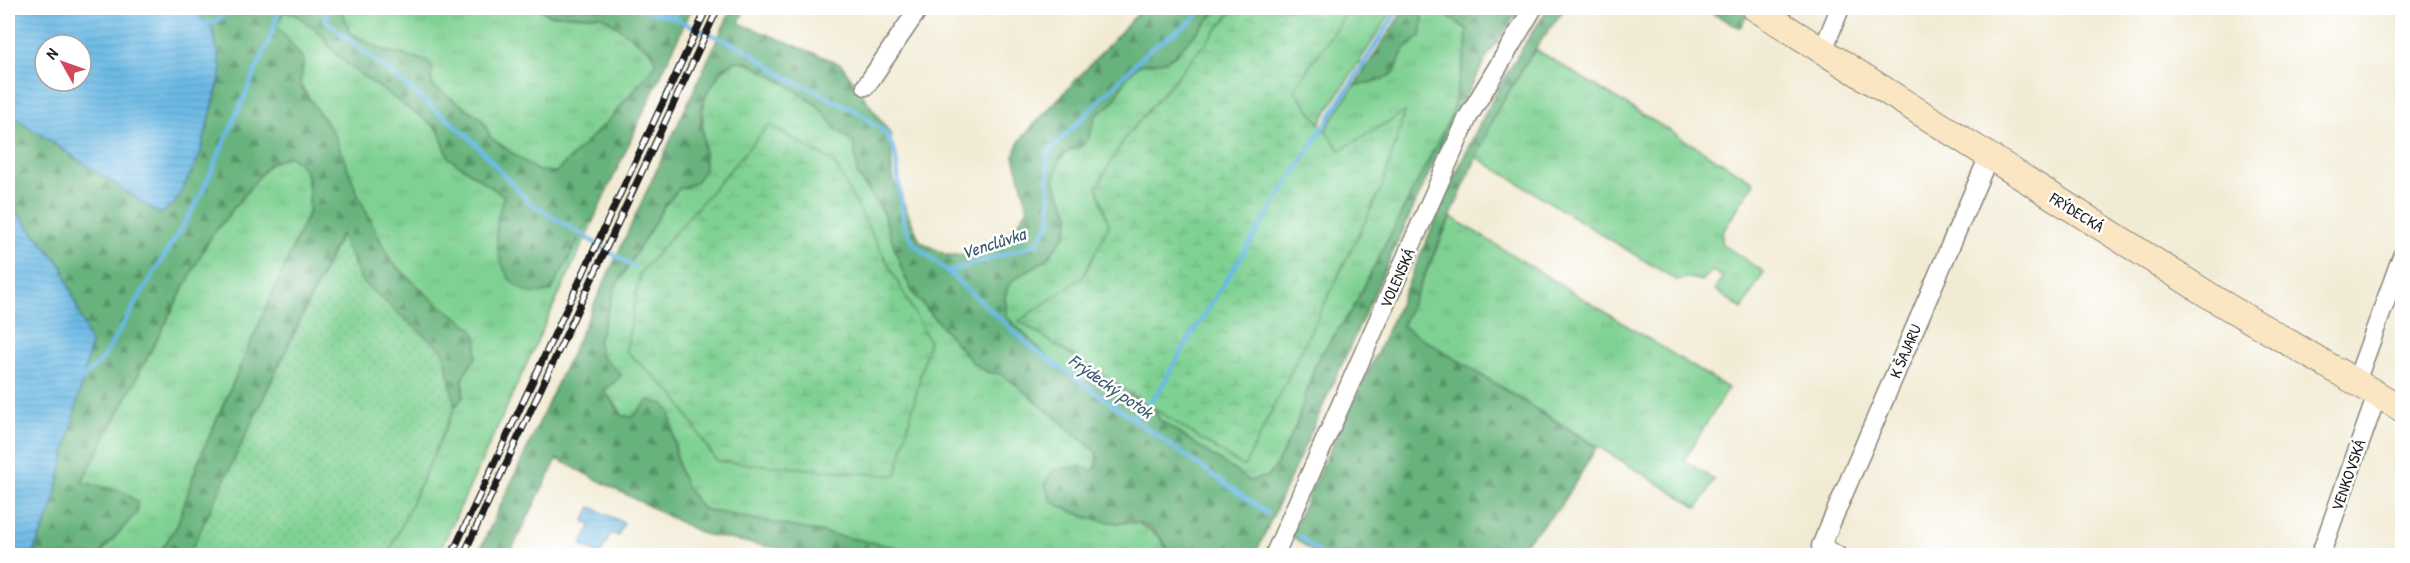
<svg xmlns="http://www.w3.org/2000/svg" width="2410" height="563" viewBox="0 0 2410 563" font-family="'Patrick Hand',sans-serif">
  <defs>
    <pattern id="grass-tufts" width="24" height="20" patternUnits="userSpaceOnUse" patternTransform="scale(1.5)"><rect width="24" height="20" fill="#7fd193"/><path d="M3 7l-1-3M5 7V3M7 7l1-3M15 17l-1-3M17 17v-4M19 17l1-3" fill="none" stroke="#6db37e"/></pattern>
    <pattern id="forest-firs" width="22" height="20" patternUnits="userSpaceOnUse" patternTransform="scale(1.5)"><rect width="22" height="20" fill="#67b37d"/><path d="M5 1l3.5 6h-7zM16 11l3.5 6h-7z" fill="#549166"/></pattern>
    <pattern id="wetland-marsh" width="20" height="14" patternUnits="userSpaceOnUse" patternTransform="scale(1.5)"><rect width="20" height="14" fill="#7fd193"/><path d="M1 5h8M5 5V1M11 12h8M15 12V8" fill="none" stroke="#6db37e"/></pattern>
    <pattern id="park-dots" width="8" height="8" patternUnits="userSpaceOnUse" patternTransform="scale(1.5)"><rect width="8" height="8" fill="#7fd193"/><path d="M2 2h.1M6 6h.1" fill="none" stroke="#6db37e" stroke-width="1.8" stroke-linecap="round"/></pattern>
    <pattern id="water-rules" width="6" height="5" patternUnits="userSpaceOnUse" patternTransform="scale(1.5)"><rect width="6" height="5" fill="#6bbae5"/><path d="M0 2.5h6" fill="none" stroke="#5c9fc4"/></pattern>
  </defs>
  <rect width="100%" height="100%" fill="#fff"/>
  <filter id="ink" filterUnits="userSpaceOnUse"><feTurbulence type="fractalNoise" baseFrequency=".0167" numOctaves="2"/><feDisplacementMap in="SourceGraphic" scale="12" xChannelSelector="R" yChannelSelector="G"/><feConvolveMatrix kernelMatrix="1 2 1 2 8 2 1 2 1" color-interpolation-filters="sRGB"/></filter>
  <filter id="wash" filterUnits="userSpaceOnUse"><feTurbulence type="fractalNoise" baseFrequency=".008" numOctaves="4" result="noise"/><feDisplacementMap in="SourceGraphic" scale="24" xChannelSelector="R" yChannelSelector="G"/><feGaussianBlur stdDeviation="1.35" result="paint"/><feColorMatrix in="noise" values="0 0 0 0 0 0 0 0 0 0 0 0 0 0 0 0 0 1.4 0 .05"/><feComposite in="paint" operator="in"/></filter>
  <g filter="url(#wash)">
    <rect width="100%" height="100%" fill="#f2ebd4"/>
    <path fill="url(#grass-tufts)" stroke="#4e7658" stroke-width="1.5" d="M341,8H538L549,15L602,16L652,52L656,65L609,120L556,172L538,171L491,138L482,119L433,86L427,61L380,49L350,33Z
      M1220,8H1394L1184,333L1089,382L1076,381L1064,373L1007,317L1005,297L1008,286L1015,278L1046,260L1066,234L1070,215L1054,181C1057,163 1061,151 1080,147L1096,115L1113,103L1128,75L1139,65L1165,61L1174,56Z
      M1424,8H1435L1467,29L1466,50L1451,116L1352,310L1316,362L1297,423L1276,466L1268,476L1250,481L1160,420L1156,412L1157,402L1338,110L1354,86L1382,80L1395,72L1403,51L1421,35L1418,11Z
      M284,12L294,13L322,35L333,51L353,69L438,129L449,158L504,196L497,224L551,291L589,221H593L438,555H388L455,407L463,397V377L476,357L427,295L390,260L358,195L335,136L300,85L276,25Z
      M1535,49L1754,182L1722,233V244L1764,272L1742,309L1715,290L1723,277L1712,271L1702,281L1689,278L1676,280L1476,157L1497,111Z
      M737,61C759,63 801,91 818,107C831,119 838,130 854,143L858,176L882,210L902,270L913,293L972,362L987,372L1000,374L1018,386L1096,452L1097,467L1091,471L1045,483L1051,501L1090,518L1119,523H1138L1159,537L1170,555H935L703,509L689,493L680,477L670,412L664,404L640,410L633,417L623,416L615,403L604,391L614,383L607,362L600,355L598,341L615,288L665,205L679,189L687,187L705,170C705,128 690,84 737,61Z
      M289,156C312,167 309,188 309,211L198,462L177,526L158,555H99L137,512L82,482L210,238L269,164Z
      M1451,217L1728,388L1684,460L1714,480L1698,508L1402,326Z"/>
    <path fill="url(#forest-firs)" stroke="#42684c" stroke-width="1.5" d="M193,8H341L350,33L380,49L427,61L433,68L431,78L433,86L482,119L491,138L538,171L556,172L609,120L656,64L652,52L602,16L549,15L538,8H692L593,221H589L551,291C511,304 493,258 497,224C497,215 501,205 504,196L449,158L438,129L353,69L333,51L322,35L294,13L284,12L276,25L304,60L300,85L335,136L358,195L390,260L427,295L472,328L477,339L476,357L463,377V397L455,407L443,352L362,282L340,235L189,555H158L177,526L198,462L309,211C309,188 312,167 289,156L269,164L210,238L82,482L124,492L137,502V512L99,555H32L52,509L62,266L8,202V113L160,214L200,155L222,70L212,28Z
      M732,8H745L739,23L841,64L891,135L892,177L920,241L946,255H977L996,246L1019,222L1028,208L1014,156L1020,140L1143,8H1220L1174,56L1165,61L1139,65L1128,75L1113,103L1096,115L1088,140L1080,147L1071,149L1061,157L1054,181L1070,215L1066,234L1046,260L1015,278L1008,286L1005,297L1007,317L1064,373L1076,381L1089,382L1101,374L1157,402L1156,412L1160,420L1250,481L1268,476L1276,466L1297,423L1316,362L1352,310L1451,116L1466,50L1467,29L1435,8H1521L1488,55L1451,125L1255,555H1170C1167,543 1151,525 1138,523C1132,521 1125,523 1119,523C1095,521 1071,513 1051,501L1045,483L1053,470L1081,466L1091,471L1097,467L1096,452L1018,386L1000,374L987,372L972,362L913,293L902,270L882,210L858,176L854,143L836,129L819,107L786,84L747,62L737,61L723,68L706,95L701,111L705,170L695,183L679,189L665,205L615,288L598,341L600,355L622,375L604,391L623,416L633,417L648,400L664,404L670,412C676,454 674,477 703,509L935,555H811L703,534L557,459L509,555L477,556Z
      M1405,8H1424L1419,12L1423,19L1421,36L1403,51L1395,72L1382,80L1354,86Z
      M1549,8H1565L1535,49L1497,111L1402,326L1597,447L1561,506L1513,555H1317L1291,535C1322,461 1361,390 1394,316C1440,211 1481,102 1549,8Z
      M1703,8H1735L1747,15L1740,28Z"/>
    <path fill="url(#wetland-marsh)" stroke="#4e7658" stroke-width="1.5" d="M1235,8H1350L1294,89L1340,150L1405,112L1382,187L1244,467L1019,321L1083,277L1109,225L1097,187L1124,139Z
      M769,125L834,162L929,341L896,476L716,461L675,396L626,351L640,273Z"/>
    <path fill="url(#park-dots)" stroke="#4e7658" stroke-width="1.5" d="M341,235L362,282L444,352L455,407L388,555H189Z"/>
    <path fill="url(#water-rules)" stroke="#446b80" stroke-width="1.5" fill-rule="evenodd" d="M8,8H193L212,28L222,70L200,155L175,203L160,214L8,113ZM45,45H81V81H45Z
      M8,202L62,266L91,345L52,509L32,555H8Z
      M591,507L624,523L618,536L611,533L600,555L581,545L591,525L584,521Z"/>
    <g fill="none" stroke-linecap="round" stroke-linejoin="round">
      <path stroke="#6bbae5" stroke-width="4.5" d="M328,8L325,20L469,137L529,202L634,267
        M638,8L673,18L745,49L787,78L856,111L886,133L895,152L904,225L914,244L948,272L1036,244L1051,221L1047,154L1149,50L1193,20L1200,8
        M673,18L676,8
        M202,24L215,22L234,8
        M948,272L1034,349L1267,513
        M80,380L101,361L199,199L270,39L280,8
        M1133,418L1157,394L1192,334L1399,8
        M1299,536L1323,556"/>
    </g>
  </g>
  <g filter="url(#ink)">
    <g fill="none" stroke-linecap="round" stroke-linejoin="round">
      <g stroke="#878478" stroke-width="21">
        <path id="minor" d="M1823,50L1840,8
          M866,86L919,8
          M2356,382L2402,256
          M1274,556L1468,117L1533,8
          M1838,556L1821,546L1989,156
          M2320,556L2377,395"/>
      </g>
      <g stroke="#878478" stroke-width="28">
        <path id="secondary" d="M1755,8L2218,301L2402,409"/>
      </g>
      <use href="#minor" stroke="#fff" stroke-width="18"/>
      <use href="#secondary" stroke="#fbe6c4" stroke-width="26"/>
      <g stroke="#1c1c1c" stroke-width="7">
        <path id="rail" d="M451,556L707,8
          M463,556L718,8"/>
      </g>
      <use href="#rail" stroke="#fff" stroke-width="4.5" stroke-dasharray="14" stroke-linecap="butt"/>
    </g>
  </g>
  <g text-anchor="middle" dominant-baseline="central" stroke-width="5" stroke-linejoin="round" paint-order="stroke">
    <g font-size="16" fill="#1c1c1c" stroke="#fff">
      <text transform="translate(2077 212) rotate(32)">FRÝDECKÁ</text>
      <text transform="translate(1397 278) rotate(-66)">VOLENSKÁ</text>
      <text transform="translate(1905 351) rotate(-67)">K ŠAJARU</text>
      <text transform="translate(2348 475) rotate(-71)">VENKOVSKÁ</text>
    </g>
    <g font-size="18" font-style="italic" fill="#3c5b6c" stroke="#fff">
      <text transform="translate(993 243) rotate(-18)">Venclůvka</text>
      <text transform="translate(1111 386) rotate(35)">Frýdecký potok</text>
    </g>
  </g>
  <rect width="2410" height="563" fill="none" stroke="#fff" stroke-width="30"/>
  <g transform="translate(63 63) rotate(310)"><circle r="28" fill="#ffffff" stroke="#a4a4a4" stroke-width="1.5"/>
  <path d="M0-4.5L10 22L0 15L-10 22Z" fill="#d1495b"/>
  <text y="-9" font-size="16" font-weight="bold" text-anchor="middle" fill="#1c1c1c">N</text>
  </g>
</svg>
